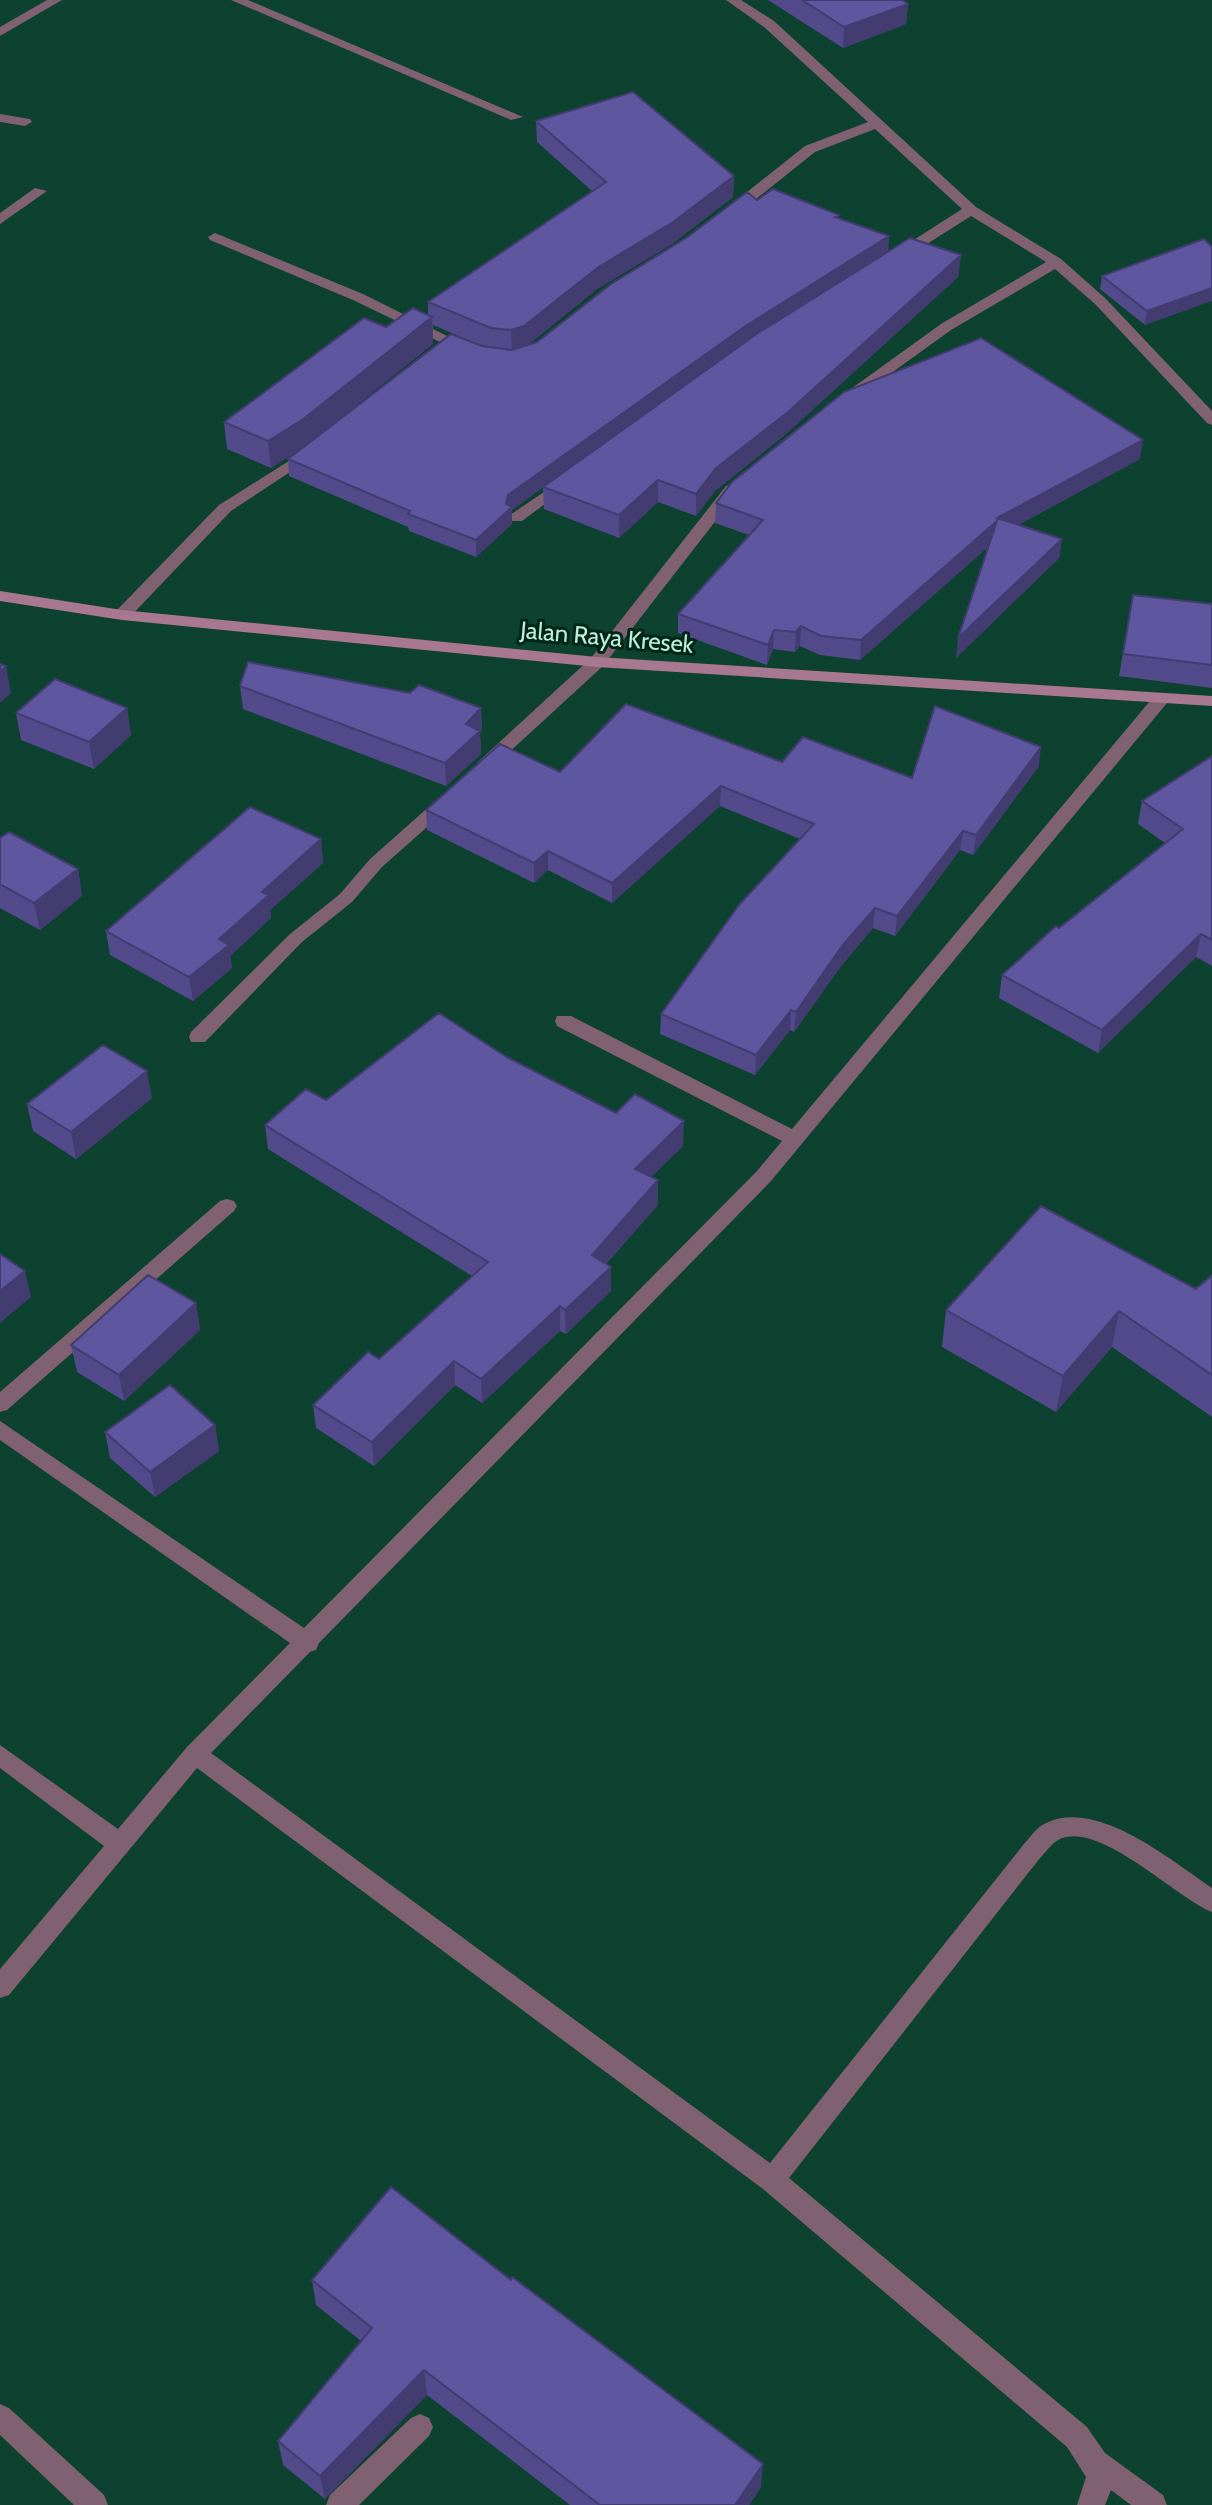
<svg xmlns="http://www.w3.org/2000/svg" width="1212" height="2505" viewBox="0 0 1212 2505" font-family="Cabin,sans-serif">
  <rect width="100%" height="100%" fill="#0d4130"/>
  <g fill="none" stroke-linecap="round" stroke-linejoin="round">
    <path fill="#806171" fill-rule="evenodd" d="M47,0H62L0,36V27Z
      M231,0H248L523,117L511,120Z
      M726,0H741L774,21L976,207L1061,259L1105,298L1212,411V425L1207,423L1095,304L1055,269L951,330L847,405H837V399L941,324L1046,262L971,216L905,258H895V252L962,209L875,129L815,152L737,214H727V208L805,146L868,122L764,27Z
      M0,114L30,119L32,122L25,126L0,122Z
      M35,188L47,191L0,224V213Z
      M215,233L363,294L475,350L468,354L463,353L353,300L210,240L208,237Z
      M311,447L316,449V455L231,511L128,619H116V611L219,505Z
      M563,479L571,484L568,487L522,521H510V515Z
      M732,484L740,489L738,492L603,666L491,769H479L476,765L479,761L591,658L726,486Z
      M1161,694L1167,695V703L771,1181L319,1643L316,1650L310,1652L211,1753L770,2163L1024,1844C1031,1836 1037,1827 1046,1823C1097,1798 1172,1861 1212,1888V1912C1176,1898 1097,1818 1058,1840C1051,1844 1045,1853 1040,1858L789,2178L1087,2427L1105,2453L1163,2495L1167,2505H1131L1111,2490L1105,2505H1077L1086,2477L1067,2447L763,2189L197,1768L9,1995L0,1998V1969L104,1846L0,1768V1745L118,1829L187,1747L290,1643L0,1440V1421L304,1628L757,1171L782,1141L557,1026L555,1021L557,1016H571L792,1129L1155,695Z
      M447,794L456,800L453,804L382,867L352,902L302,942L205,1042H191L189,1037L191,1032L290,934L340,894L370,859L441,796Z
      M227,1199L234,1201L237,1206L234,1211L7,1410L0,1412V1392L220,1201Z
      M0,2404L9,2408L104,2495L108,2505H74L0,2435Z
      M420,2414L429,2418L433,2427L429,2436L359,2505H326L330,2495L411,2418Z"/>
    <path fill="#a87790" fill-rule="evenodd" d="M0,591L122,610L597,657L1212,696V706L597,667L122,620L0,601Z"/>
  </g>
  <path fill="#524a8a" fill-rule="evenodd" d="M768,0H902L908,4L906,24L843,48Z
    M536,121L734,176L733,197L672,244L597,289L528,345L537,342L757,200L839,215L838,219L889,236L888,252L961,255L958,277L786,434L715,491L696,516L658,502L619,538L544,509L543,487L512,510V524L476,557L409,531L408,527L289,476L288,459L302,448L271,468L227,449L224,422L386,327L428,315V302L592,191L537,142ZM433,325L482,346L311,441L433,344Z
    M1212,247L1145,325L1100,289L1102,276Z
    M1140,459L1018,525L1062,539L1059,558L956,658L989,546L860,660L820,655L800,646L795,652L773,649L767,665L678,633V614L749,535L715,523L716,503Z
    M1133,595L1212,604V688L1119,676Z
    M240,686L481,708L482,731L480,733L481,754L446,786L243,709Z
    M127,708L131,735L94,769L21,740L16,713Z
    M1212,756V966L1196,957L1098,1053L999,998L1002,975L1165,843L1138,824L1142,801Z
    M782,762L912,778L1039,766L973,855L960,850L895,936L873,928L841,966L794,1032L790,1030L755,1075L660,1034L661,1014L800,839L720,806L612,903L548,870L534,883L427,830L426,810L560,772Z
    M0,838L78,869L82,896L40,930L0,908Z
    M321,839L323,863L270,910L271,918L230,956L232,968L193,1001L110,955L106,931Z
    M505,1056L683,1146L651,1177L658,1205L606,1264L611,1267V1291L566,1334L560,1331L482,1403L455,1385L374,1466L316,1428L313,1405L379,1359L472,1276L268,1149L265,1125L326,1100Z
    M152,1098L76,1159L33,1131L27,1104Z
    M1212,1275V1417L1112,1347L1056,1412L942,1347L946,1310L1196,1289Z
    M196,1303L200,1330L124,1401L77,1372L71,1345Z
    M215,1425L219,1451L155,1497L110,1458L105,1432Z
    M312,2280L761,2487L749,2505H570L427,2395L325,2499L283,2465L278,2441L361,2341L316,2305Z"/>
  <path fill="#423c70" d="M908,4L906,24L843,48L844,27Z
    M734,176L733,197L672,244L597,289L525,347L512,352L511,330L597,268Z
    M889,236L887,252L743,344L512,510V524L476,557V540L506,504L508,495L744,327Z
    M961,255L958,277L786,434L715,491L696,516V494L716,468Z
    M1212,288V301L1145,325L1147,311Z
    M432,317L433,344L304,447L271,468L268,441Z
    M1143,440L1140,459L995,537V541L860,660L861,640L997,518Z
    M658,480V502L619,538V515Z
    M1062,539L1059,558L956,658L958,638Z
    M801,626L800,646L795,652L796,632Z
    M774,630L773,649L767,665L768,645Z
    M6,666L11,693L0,703V671Z
    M127,708L131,735L94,769L89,742Z
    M481,708L482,731L480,733L481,754L446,786L445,763L466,724Z
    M1041,747L1039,766L973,855L976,835Z
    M721,786L720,806L612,903V883Z
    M963,831L960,850L895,936L897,916Z
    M321,839L323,863L270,910L271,918L230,956L232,968L193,1001L189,977L219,939L262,892Z
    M548,851V870L534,883V863Z
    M78,869L82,896L40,930L34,903Z
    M875,908L873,928L841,966L794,1032L796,1012L842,946Z
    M1201,934L1196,957L1098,1053L1102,1030Z
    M791,1010L790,1030L755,1075L756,1055Z
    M147,1071L152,1098L76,1159L71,1132Z
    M684,1121L683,1146L635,1193V1169Z
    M658,1180V1205L592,1279V1255Z
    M611,1267V1291L566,1334L565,1310Z
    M25,1271L31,1297L0,1323V1291Z
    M196,1303L200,1330L124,1401L119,1375Z
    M560,1306V1331L482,1403L481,1379Z
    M1119,1311L1112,1347L1056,1412L1063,1376Z
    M454,1361L455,1385L374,1466L372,1442Z
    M215,1425L219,1451L155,1497L150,1472Z
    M424,2370L427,2395L325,2499L320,2476Z
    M763,2464L761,2487L749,2505H735Z"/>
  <path fill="#5f56a0" stroke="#423c70" stroke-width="2" d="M802,0H902L908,4L844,27Z
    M633,92L734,176L673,222L597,268L524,326L511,330L491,328L428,302L606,182L536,121Z
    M773,189L839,215L835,217L889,236L744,327L508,495L506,504L512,507L476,540L408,514L410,511L288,459L451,334L482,346L512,350L537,342L611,284L686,238L747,192L757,200Z
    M910,238L961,255L788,412L716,468L696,494L658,480L619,515L543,487L758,333Z
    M1204,239L1212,247V288L1147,311L1102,276Z
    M413,308L432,317L302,420L268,441L224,422L364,318L386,327Z
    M981,338L1143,440L997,518L1062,539L958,638L997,521L861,640L821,636L801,626L796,632L774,630L768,645L678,614L763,520L716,503L732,482L844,392Z
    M1133,595L1212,604V665L1123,654Z
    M248,662L410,693L419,685L481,708L466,724L480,731L445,763L240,686Z
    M0,664L6,666L0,671Z
    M55,679L127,708L89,742L16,713Z
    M626,704L782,762L803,737L912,778L935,706L1041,747L976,835L963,831L897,916L875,908L842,946L796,1012L791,1010L756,1055L661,1014L739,905L814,824L721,786L612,883L548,851L534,863L426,810L500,744L560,772Z
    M1212,756V940L1201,934L1102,1030L1002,975L1056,926L1059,928L1183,829L1142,801Z
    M250,807L321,839L262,892L269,895L219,939L229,945L189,977L106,931Z
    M9,832L78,869L34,903L0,884V838Z
    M439,1013L505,1056L616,1113L635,1094L684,1121L635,1169L658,1180L592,1255L611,1267L565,1310L560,1306L481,1379L454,1361L372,1442L313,1405L368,1352L379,1359L488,1262L265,1125L306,1089L326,1100Z
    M103,1045L147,1071L71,1132L27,1104Z
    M1041,1206L1196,1289L1212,1275V1375L1119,1311L1063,1376L946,1310Z
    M0,1254L25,1271L0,1291Z
    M148,1275L196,1303L119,1375L71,1345Z
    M170,1385L215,1425L150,1472L105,1432Z
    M391,2187L511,2280L512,2277L763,2464L735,2505H600L424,2370L320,2476L278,2441L372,2328L312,2280Z"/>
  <g text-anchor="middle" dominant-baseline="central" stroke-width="6" stroke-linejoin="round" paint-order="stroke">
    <g font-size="24" fill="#c1edda" stroke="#002619">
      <text transform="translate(607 637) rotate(5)">Jalan Raya Kresek</text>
    </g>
  </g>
</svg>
